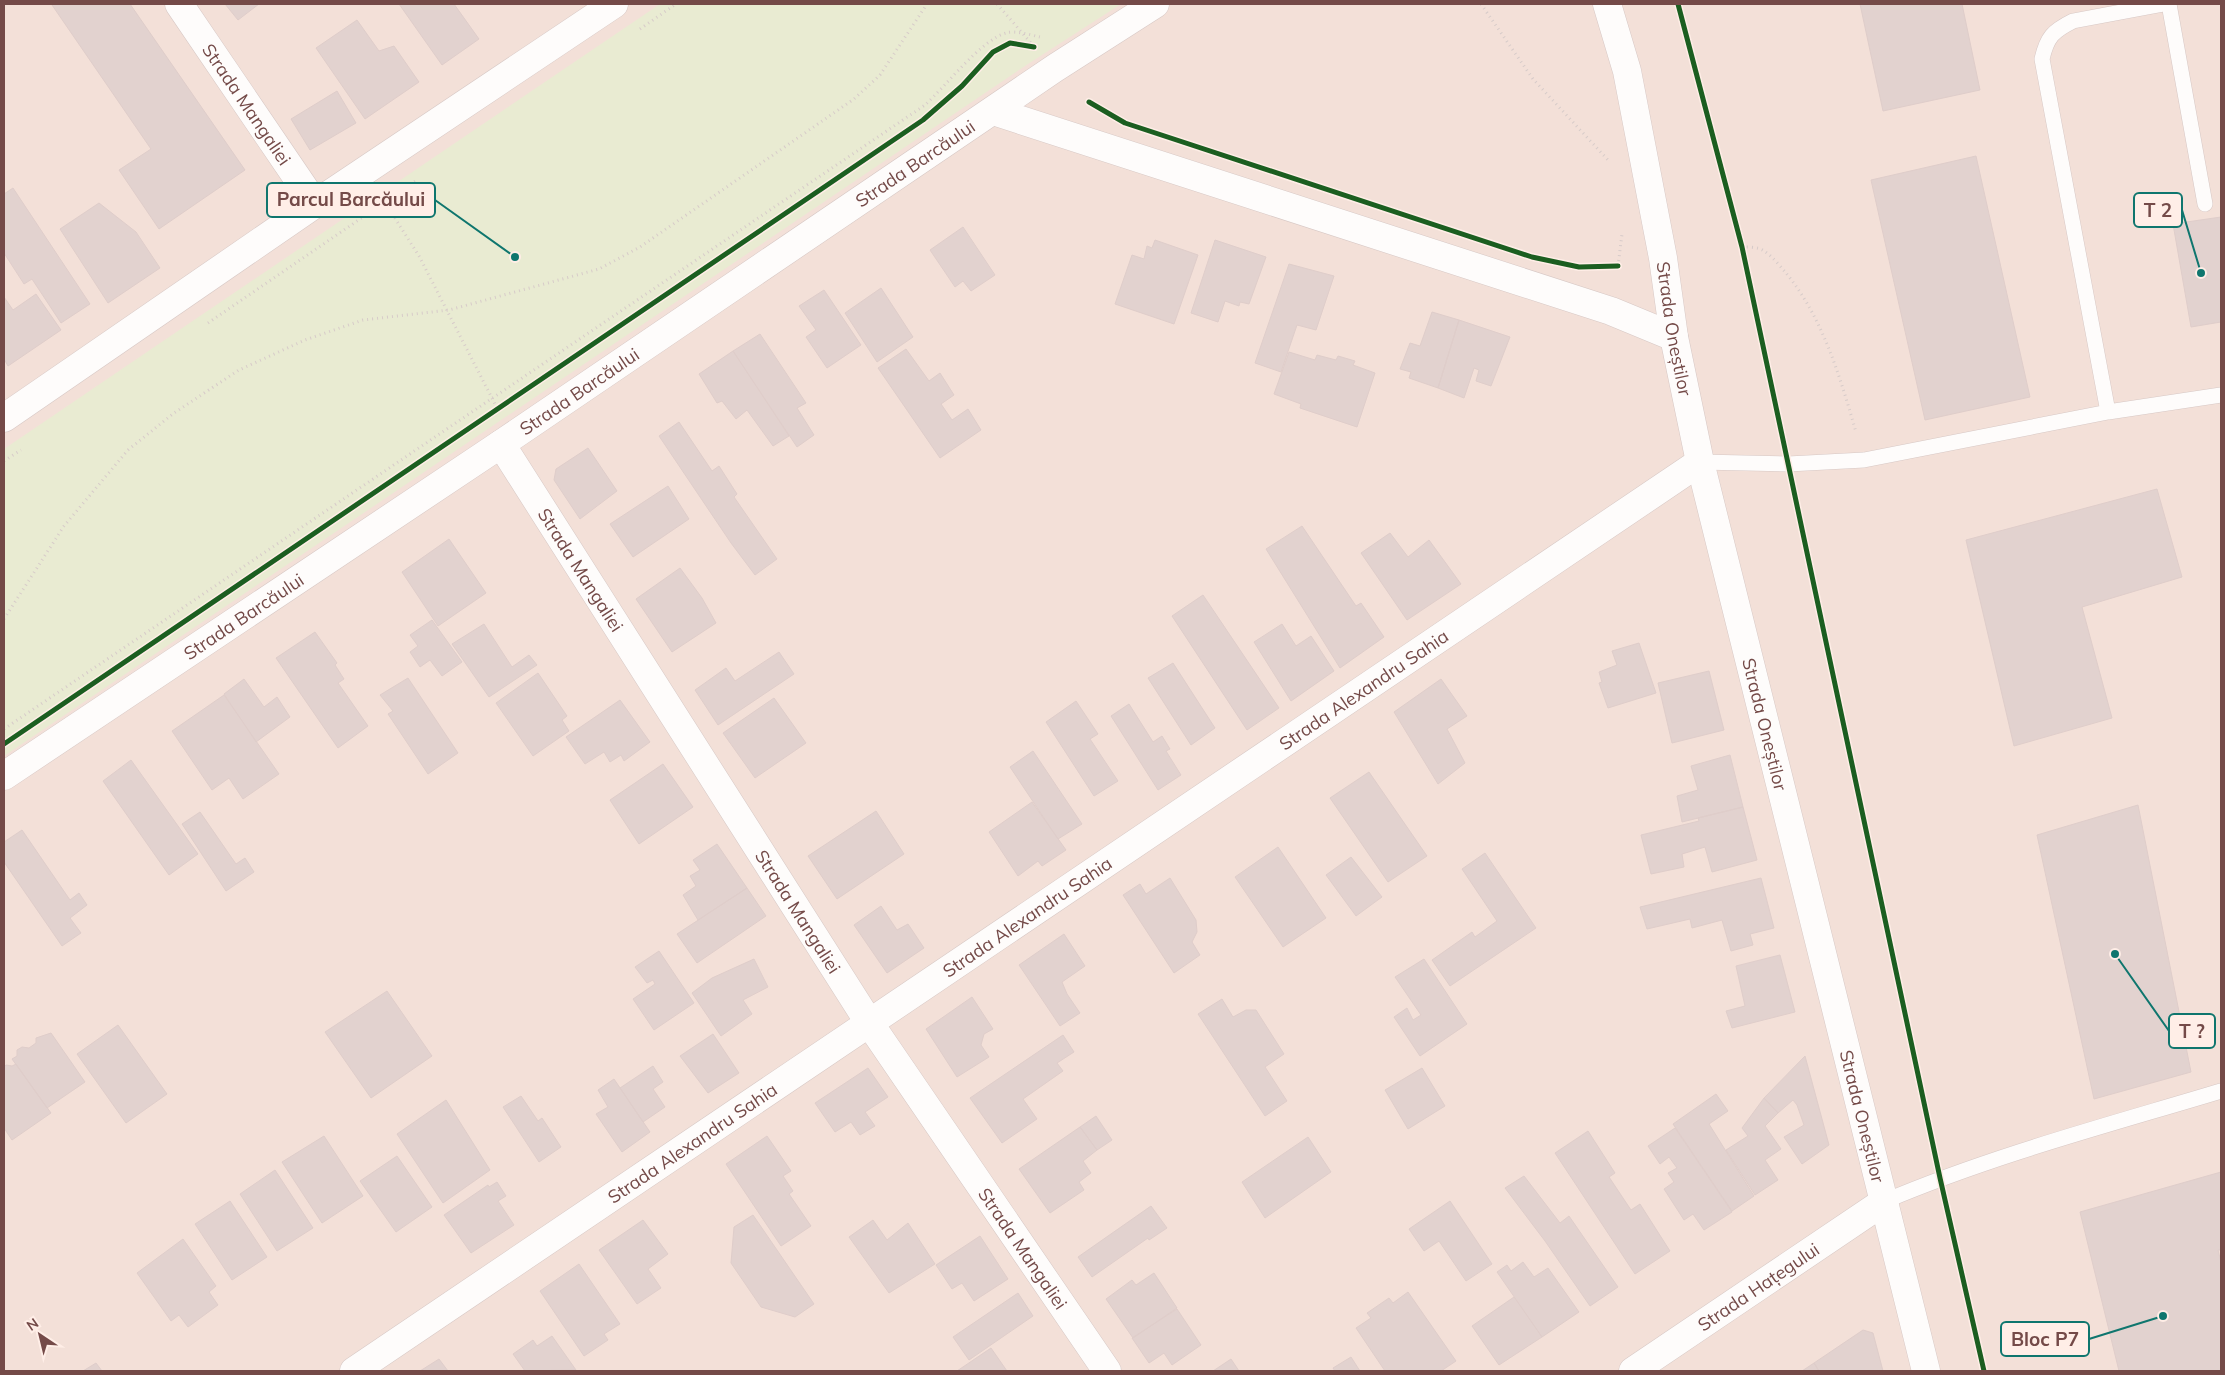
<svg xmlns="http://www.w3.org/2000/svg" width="2225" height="1375" viewBox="0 0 2225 1375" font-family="Mulish,sans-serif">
  <rect width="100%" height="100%" fill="#f6ece7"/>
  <path fill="#f3e0d8" d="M4,4H2221V1371H4Z"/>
  <path fill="#e9ebd2" d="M660,4H1121L1028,64L4,756V449Z"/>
  <path fill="#e2d2cf" stroke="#dfcdca" d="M54,4H130L245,170L159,229L119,170L151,149L52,5Z
    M225,4H259L238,20Z
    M399,4H454L479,39L442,65Z
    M1860,4H1962L1980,90L1883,111Z
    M357,20L379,51L394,46L419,82L365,119L316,48Z
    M337,91L356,123L310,150L291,119Z
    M1976,156L2030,397L1925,420L1871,180Z
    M13,188L90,304L61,323L32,279L24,284L4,253V194Z
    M99,203L136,232L160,268L108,303L60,229Z
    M2221,217V322L2191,327L2173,224Z
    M963,227L995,275L971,291L963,281L955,287L930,250Z
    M1155,240L1198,255L1174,324L1115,304L1132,255L1144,259L1147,246L1152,248Z
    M1215,240L1266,257L1249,304L1240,302L1239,306L1225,301L1218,322L1191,313Z
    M1289,264L1334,276L1316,330L1297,325L1281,372L1255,363Z
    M881,288L913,337L877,362L845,313Z
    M824,290L861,345L827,368L806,337L816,330L799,306Z
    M36,294L61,330L8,366L4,359V297L13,310Z
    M1432,312L1459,320L1438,388L1409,378L1411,372L1400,369L1410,343L1420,346Z
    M1459,320L1510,337L1491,386L1476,381L1479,370L1474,368L1464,398L1438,388Z
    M760,334L806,403L797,408L814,435L797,447L733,351Z
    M906,349L929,381L940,373L954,395L941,404L952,420L968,409L981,430L940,458L878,368Z
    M733,351L789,436L773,446L747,410L736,419L722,401L717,403L699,374Z
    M1289,352L1315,360L1317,355L1336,360L1338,356L1355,361L1353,365L1375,373L1357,427L1300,408L1301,404L1274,394Z
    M679,422L712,471L719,466L737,494L734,497L777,559L755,575L731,543L659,436Z
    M588,448L617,491L580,519L554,480L556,469Z
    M668,486L689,519L633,557L610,524Z
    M2157,489L2182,577L2082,607L2112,718L2014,746L1966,540Z
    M1302,526L1356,606L1361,603L1384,637L1340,668L1266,549Z
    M1390,533L1408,557L1429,540L1461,584L1407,620L1361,553Z
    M449,539L486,593L438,626L402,572Z
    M680,568L702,598L716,623L672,652L636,599Z
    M1203,595L1279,708L1247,730L1172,616Z
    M432,620L462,662L442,676L430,660L420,667L410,652L418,646L410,635Z
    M484,624L512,667L529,655L537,665L489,697L452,644Z
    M1282,624L1296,646L1311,636L1334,671L1291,701L1254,642Z
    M315,632L337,663L335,665L344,679L338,683L368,726L338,748L276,658Z
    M1639,643L1656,693L1608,708L1599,683L1602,682L1599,672L1617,665L1612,651Z
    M779,652L794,674L718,725L695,690L726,668L735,681Z
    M1173,663L1215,728L1191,745L1148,678Z
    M1709,671L1724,730L1672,743L1658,683Z
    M538,673L567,716L562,720L569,731L533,756L496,703Z
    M408,678L458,753L428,774L388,714L393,711L380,695Z
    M244,679L264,707L277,697L290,717L256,742L224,694Z
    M1441,679L1467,716L1447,729L1465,763L1438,784L1394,712Z
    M224,695L279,774L243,799L229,778L212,790L172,731Z
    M774,698L806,743L755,778L723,733Z
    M620,700L650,742L624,761L621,755L610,762L604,752L585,764L566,737Z
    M1076,701L1098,734L1090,739L1118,781L1094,796L1046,722Z
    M1129,704L1153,742L1162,736L1170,749L1166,751L1181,775L1158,790L1111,716Z
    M1033,751L1082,824L1058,839L1010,767Z
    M1730,755L1743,807L1682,822L1677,796L1698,790L1691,766Z
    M131,760L198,854L169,875L103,781Z
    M663,764L693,807L639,844L610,800Z
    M1369,772L1427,856L1388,882L1330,798Z
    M1032,802L1066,850L1042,866L1038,861L1018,876L989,832Z
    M2138,805L2191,1072L2094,1099L2037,835Z
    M1743,807L1757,860L1712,872L1705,847L1682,854L1684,867L1651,874L1641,835L1699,821L1698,818Z
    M876,811L904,854L837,899L808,856Z
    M200,812L236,864L245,858L254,872L226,891L182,824Z
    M22,830L70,900L79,893L87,905L70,918L81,933L62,946L4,862V842Z
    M717,844L747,888L698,920L683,895L696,886L690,876L700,870L693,860Z
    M1278,847L1326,918L1283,947L1235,877Z
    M1485,853L1536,928L1450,986L1432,960L1472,932L1475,937L1497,921L1462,869Z
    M1351,857L1382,897L1356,916L1326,875Z
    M1170,878L1196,920L1197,932L1192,942L1200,955L1174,973L1123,895L1140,884L1146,894Z
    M1761,878L1774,928L1750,934L1753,945L1731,951L1722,920L1692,928L1690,919L1647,929L1640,907Z
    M747,888L766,916L697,963L677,934Z
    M881,906L897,930L908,924L924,948L887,973L854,925Z
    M1064,934L1085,966L1062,982L1067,994L1080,1013L1060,1026L1019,965Z
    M659,951L694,1003L654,1030L633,999L655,984L653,980L647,983L635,967Z
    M1780,955L1795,1012L1732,1028L1726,1011L1745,1006L1736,966Z
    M754,959L768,987L743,1000L752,1014L721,1036L692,993L712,978Z
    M1424,959L1467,1024L1420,1056L1394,1017L1407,1008L1413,1020L1421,1015L1395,977Z
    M387,991L432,1056L371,1098L325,1032Z
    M972,997L993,1029L984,1034L981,1045L989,1057L957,1077L926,1029Z
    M1222,999L1233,1017L1246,1010H1256L1284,1054L1265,1067L1287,1101L1265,1116L1198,1014Z
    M118,1025L167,1094L126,1123L77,1054Z
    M51,1033L85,1082L47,1108L12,1059L17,1056V1050L22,1047L29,1048L36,1043V1038Z
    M713,1034L739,1073L708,1093L680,1056Z
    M1063,1035L1074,1052L1057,1063L1063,1071L1023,1099L1037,1119L1002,1143L970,1098Z
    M1805,1056L1829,1145L1802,1164L1784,1137L1804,1125L1797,1105L1793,1100L1778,1113L1764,1098Z
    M16,1064L51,1113L12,1140L4,1128V1067L6,1065L12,1066Z
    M653,1066L663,1082L653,1089L665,1107L643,1122L620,1088Z
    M868,1068L888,1097L865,1112L875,1126L860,1135L851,1122L835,1132L815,1103Z
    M1422,1068L1445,1106L1408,1129L1385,1090Z
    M614,1079L650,1132L622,1152L596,1114L608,1107L598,1090Z
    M1716,1094L1728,1111L1709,1124L1754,1196L1732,1211L1673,1124Z
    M521,1096L538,1121L542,1118L561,1147L539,1162L503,1107Z
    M1764,1098L1778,1113L1765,1126L1781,1149L1765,1160L1778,1180L1755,1195L1726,1150L1748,1136L1742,1128Z
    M446,1100L490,1170L443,1203L397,1134Z
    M1096,1116L1112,1140L1097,1150L1080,1127Z
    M1080,1127L1097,1150L1083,1161L1091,1173L1079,1182L1084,1190L1050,1213L1019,1169Z
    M1675,1128L1732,1212L1704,1230L1693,1214L1684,1220L1664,1189L1674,1182L1668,1173L1677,1168L1669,1157L1660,1164L1648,1146Z
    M1588,1131L1615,1173L1609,1177L1631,1210L1640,1204L1670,1251L1635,1274L1555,1153Z
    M324,1136L363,1196L322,1223L282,1162Z
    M767,1136L791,1171L783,1176L793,1191L789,1194L811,1226L781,1246L726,1164Z
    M1308,1137L1331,1172L1265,1218L1242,1182Z
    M397,1156L432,1207L396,1232L360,1181Z
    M275,1170L313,1228L277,1251L240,1194Z
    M2221,1172V1250H2218L2221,1262V1371H2119L2080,1212Z
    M1524,1176L1560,1223L1569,1216L1618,1287L1590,1306L1545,1241L1505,1188Z
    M497,1182L506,1196L498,1201L514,1225L471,1253L444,1215L488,1185L489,1187Z
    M230,1201L267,1257L232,1280L195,1224Z
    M1450,1201L1492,1264L1466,1281L1439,1241L1424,1251L1409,1229Z
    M1151,1206L1167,1228L1149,1240L1148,1238L1092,1277L1078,1257Z
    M753,1215L814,1304L795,1317L761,1307L731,1263L734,1227Z
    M643,1220L668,1254L648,1269L661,1288L637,1304L599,1250Z
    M873,1220L887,1240L908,1223L935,1264L889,1293L849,1237Z
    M980,1236L1008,1279L974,1301L962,1283L952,1289L936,1265Z
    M183,1239L216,1286L209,1292L218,1305L188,1327L179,1315L171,1321L137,1273Z
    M1523,1262L1534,1277L1548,1268L1579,1312L1542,1337L1497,1272L1507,1265L1511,1271Z
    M579,1264L620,1324L604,1334L608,1340L584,1356L540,1291Z
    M1154,1273L1177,1308L1133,1338L1106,1299L1132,1280L1136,1285Z
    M1408,1292L1456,1361L1441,1371H1385L1356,1328L1371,1318L1367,1313L1389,1298L1393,1303Z
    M1018,1293L1033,1316L969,1360L953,1337Z
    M1514,1297L1542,1337L1499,1365L1472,1326Z
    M1177,1309L1201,1345L1172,1365L1164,1353L1149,1363L1132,1338Z
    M1863,1330L1873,1333L1883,1371H1819L1814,1363Z
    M552,1336L576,1370L525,1371L513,1354L533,1340L537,1346Z
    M991,1348L1007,1371H957Z
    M1351,1357L1360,1371H1335L1333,1368Z
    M439,1359L448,1371H420Z
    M1231,1359L1239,1371H1213Z
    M96,1363L102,1371H83Z
    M1814,1363L1819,1371H1802Z"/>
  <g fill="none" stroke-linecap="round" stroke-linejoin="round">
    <g stroke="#d7c8c5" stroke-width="16">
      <path id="service" d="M2169,4L2205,204
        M2108,412L2042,59C2047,37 2053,31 2073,21L2164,4
        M1700,462L1788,464L1864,460L2108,412L2221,395
        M1885,1201C1994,1155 2108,1125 2221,1091"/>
    </g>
    <g stroke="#d7c8c5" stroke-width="29">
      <g id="minor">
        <path id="s1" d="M179,4L315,204"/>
        <path d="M993,111L1611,311L1674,337"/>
        <path d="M4,418L315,204L614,4"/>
        <path id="s2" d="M501,444L870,1024L1107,1371"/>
        <path id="s3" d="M354,1371L1700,462"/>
        <path id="s4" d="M1633,1371L1885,1201"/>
      </g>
    </g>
    <g stroke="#d7c8c5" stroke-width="29">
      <g id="tertiary">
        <path id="s5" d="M1607,4L1627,71L1663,258L1674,337L1700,462L1926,1371"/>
        <path id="s6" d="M4,776L501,444L1055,68L1155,4"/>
      </g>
    </g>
    <path stroke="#d7cbc9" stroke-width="3" stroke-dasharray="1 4" stroke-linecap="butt" d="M997,4L1031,43
      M1481,4L1533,79L1608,160
      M640,29L676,4
      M384,201L419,256L496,406
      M1742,247C1749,247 1759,247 1764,251C1772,256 1780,266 1786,273C1823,318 1840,377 1856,432
      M1618,266L1622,234
      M208,323L417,180
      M4,461L21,450
      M4,619L64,526L128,450L174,413L239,370L305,340L363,320L449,310L599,269L640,247L854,99L880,75L927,4
      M4,729L925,105C946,86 981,40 1006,33C1015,30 1031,35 1040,37"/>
    <use href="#service" stroke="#fefcfb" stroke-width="15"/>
    <use href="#minor" stroke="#fefcfb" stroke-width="28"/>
    <use href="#tertiary" stroke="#fefcfb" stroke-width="28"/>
    <g stroke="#ffeee7" stroke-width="8">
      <path id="cycleway" d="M1678,4L1742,247L1940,1178L1984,1371
        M1089,102L1125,123L1532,257L1579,267L1618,266
        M4,744L923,120L962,86L993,52L1010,43L1034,47"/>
    </g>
    <use href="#cycleway" stroke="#1b5e20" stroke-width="5"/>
  </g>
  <g text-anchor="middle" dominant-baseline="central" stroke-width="5" stroke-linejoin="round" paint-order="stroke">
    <g font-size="18" fill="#744a48" stroke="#ffeee7">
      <text stroke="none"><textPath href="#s1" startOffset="121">Strada Mangaliei</textPath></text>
      <text stroke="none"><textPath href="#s6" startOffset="1098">Strada Barcăului</textPath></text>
      <text stroke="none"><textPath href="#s5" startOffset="332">Strada Oneștilor</textPath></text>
      <text stroke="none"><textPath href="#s6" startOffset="692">Strada Barcăului</textPath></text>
      <text stroke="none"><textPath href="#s2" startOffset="149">Strada Mangaliei</textPath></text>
      <text stroke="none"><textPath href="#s6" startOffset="288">Strada Barcăului</textPath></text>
      <text stroke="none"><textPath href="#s3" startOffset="1218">Strada Alexandru Sahia</textPath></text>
      <text stroke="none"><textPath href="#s5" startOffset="738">Strada Oneștilor</textPath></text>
      <text stroke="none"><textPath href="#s2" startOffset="554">Strada Mangaliei</textPath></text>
      <text stroke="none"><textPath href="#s3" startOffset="812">Strada Alexandru Sahia</textPath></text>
      <text stroke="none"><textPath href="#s5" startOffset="1142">Strada Oneștilor</textPath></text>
      <text stroke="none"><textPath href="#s3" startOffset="408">Strada Alexandru Sahia</textPath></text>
      <text stroke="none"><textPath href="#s2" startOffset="959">Strada Mangaliei</textPath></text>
      <text stroke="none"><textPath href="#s4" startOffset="151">Strada Hațegului</textPath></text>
    </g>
  </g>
  <path fill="none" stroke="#0f766e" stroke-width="2" d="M515 257L435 200M2201 273L2182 210M2115 954L2169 1031M2163 1316L2089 1339"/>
  <g fill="#0f766e" stroke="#ffeee7" stroke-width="2">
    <circle cx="515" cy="257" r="5"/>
    <circle cx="2201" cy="273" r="5"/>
    <circle cx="2115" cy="954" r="5"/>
    <circle cx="2163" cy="1316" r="5"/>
  </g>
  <g fill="#ffeee7" stroke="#0f766e" stroke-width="2">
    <rect x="267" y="183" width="168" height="34" rx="5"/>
    <rect x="2134" y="193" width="48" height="34" rx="5"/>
    <rect x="2169" y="1014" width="46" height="34" rx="5"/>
    <rect x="2001" y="1322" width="88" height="34" rx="5"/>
  </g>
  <g font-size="19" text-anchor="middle" font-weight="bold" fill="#744a48">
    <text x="351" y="206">Parcul Barcăului</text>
    <text x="2158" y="217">T 2</text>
    <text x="2192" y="1038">T ?</text>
    <text x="2045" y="1346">Bloc P7</text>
  </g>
  <rect width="2225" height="1375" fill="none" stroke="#744a48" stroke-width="10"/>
  <g transform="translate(40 1335) rotate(325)" stroke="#ffeee7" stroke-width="4" paint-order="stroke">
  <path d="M0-4L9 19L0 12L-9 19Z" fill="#744a48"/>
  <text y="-8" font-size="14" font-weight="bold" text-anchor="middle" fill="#744a48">N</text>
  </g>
</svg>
